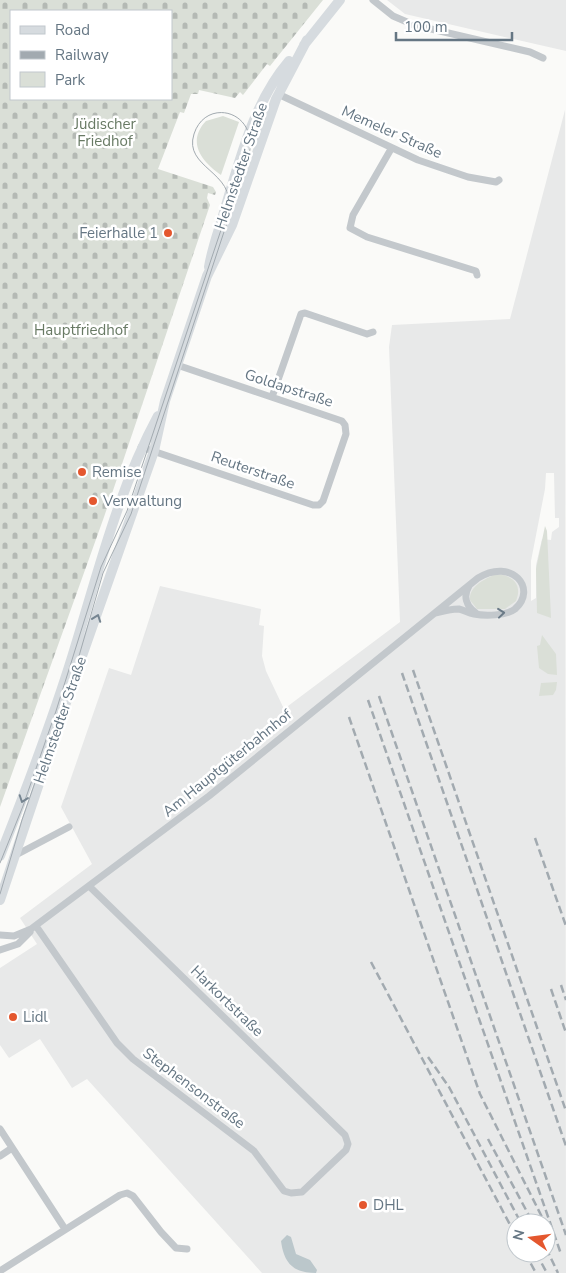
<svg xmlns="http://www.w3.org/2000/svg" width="566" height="1273" viewBox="0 0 566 1273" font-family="'Nunito Sans',sans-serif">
  <defs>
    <pattern id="cemetery-stones" width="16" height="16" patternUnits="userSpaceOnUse" patternTransform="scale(1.25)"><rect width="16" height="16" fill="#dadfd7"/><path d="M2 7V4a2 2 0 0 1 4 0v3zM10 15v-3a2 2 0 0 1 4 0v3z" fill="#b4b9b4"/></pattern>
  </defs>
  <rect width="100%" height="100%" fill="#fafaf8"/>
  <path fill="#e8e9e9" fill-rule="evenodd" d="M387,0H566V51L405,14Z
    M565,110L566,1273H262L87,1079L72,1088L40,1039L9,1058L0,1045V968L37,944L20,918L92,864L61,807L109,668L131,675L160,586L261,609L259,625L264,626L262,656L266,671L284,709L400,622L389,347L392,325L510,319ZM546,473H554L555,518H559V527L552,532L551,540L542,539L536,565V598L531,601V561L545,489ZM516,1223H546V1253H516Z"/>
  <path fill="#dadfd7" d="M223,116L239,122L221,175C202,162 186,142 206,121Z
    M545,526L547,531L551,618L537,613L536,569Z
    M496,574C512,575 523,584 516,601L505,609H477L470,600C469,586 485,579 496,574Z
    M542,635L556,654L557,675L548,674L539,668L537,646L540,645Z
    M557,682L556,690L553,695L539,696L541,683Z"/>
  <path fill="url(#cemetery-stones)" fill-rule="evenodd" d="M0,0H323L270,66L267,64L243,95L240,92L235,98L199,90L198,94H191L184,113L180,112L158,169L213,187L216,192L215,195L208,193L207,198L210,205L104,517L0,807ZM11,11H171V99H11Z"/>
  <path fill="#bbc7cb" d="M287,1235L291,1237L296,1254L310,1260L317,1270L316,1273C293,1273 284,1263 281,1241Z"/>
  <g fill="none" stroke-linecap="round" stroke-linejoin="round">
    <path stroke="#c3c8cc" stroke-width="7" d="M373,0L393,16L414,25L530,52L543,58
      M278,94L418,160L468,177L496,182L499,180
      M391,149L353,215L350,228L367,237L476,271L477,275
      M272,397L301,314L305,313L367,334L373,332
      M141,447L313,505H319L323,501L346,434L345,425L342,421L177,365
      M469,586C463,596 466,606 476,613
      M14,856L69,827
      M36,926L117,1043L133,1059L254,1151L284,1191L291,1193L302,1192L346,1150L348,1144L345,1135L89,886
      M0,935L14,936L31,929L209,796L478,578C512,557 538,589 515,609C506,616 485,616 474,614C468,613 464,610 459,609C451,609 443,611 436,613
      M0,950L18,944L30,932
      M0,1129L65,1229
      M0,1156L12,1148
      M0,1271L120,1195L127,1193L133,1196L161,1232L176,1248L187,1249"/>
    <path stroke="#d6dbdf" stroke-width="10" d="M304,45L340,0
      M209,267C212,248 219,230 224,212C240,160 253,103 289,61
      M0,856C26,790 52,722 73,654C98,573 118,490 158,416
      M0,900L75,676L154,451L165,401L207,276L232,225L276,99L307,40"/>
    <path stroke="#a2aab0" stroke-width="1" d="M0,863L23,806L56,711L101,567L127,511L228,209C236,172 183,168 194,134C206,96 262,111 248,159L131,514L103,573L79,656L22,820L0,894"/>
    <path stroke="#a2aab0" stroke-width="2.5" stroke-dasharray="8 4" stroke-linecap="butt" d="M413,670L566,1111
      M402,673L566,1146
      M379,696L566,1235
      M368,700L561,1254
      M349,717L480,1094L544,1221
      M535,838L566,926
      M371,962L516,1236
      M561,985L566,1000
      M551,989L566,1033
      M428,1057L449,1087L521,1223
      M488,1139L533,1223
      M546,1248L558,1273
      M525,1253L536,1273
      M536,1253L547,1273"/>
  </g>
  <defs><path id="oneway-chevron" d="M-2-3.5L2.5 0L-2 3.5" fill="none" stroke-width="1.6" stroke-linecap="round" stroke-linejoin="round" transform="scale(1.25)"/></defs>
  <use stroke="#6a7a87" href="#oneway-chevron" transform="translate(501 613) rotate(-6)"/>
  <g stroke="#768591">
    <use href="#oneway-chevron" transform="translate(97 618) rotate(-70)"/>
    <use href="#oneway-chevron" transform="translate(23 799) rotate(109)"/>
  </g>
  <g fill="#e4572e" stroke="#fff" stroke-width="2">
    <circle cx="168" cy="233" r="5"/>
    <circle cx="82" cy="472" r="5"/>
    <circle cx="93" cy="501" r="5"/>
    <circle cx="13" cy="1017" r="5"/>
    <circle cx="363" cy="1205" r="5"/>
  </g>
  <g text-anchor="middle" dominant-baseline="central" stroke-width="5" stroke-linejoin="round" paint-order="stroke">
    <g font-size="15" fill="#687a64" stroke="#fff">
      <text x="105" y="124">Jüdischer<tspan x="105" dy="17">Friedhof</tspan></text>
      <text x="81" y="330">Hauptfriedhof</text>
    </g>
    <g font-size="15" fill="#657683" stroke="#fff">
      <text transform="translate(392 132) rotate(24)">Memeler Straße</text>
      <text transform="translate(241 166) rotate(-71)">Helmstedter Straße</text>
      <text transform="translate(289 388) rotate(18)">Goldapstraße</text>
      <text transform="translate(253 470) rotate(19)">Reuterstraße</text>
      <text transform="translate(60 720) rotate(-71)">Helmstedter Straße</text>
      <text transform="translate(227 763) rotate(-39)">Am Hauptgüterbahnhof</text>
      <text transform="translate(227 1001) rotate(44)">Harkortstraße</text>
      <text transform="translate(194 1088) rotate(37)">Stephensonstraße</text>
    </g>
    <g font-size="15" fill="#657683" stroke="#fff" text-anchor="start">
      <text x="158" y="233" text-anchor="end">Feierhalle 1</text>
      <text x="92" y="472">Remise</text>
      <text x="103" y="501">Verwaltung</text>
      <text x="23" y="1017">Lidl</text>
      <text x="373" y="1205">DHL</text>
    </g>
  </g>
  <rect x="10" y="10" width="162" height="90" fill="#ffffff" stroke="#c1c8cd"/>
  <rect x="20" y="26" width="25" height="8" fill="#d6dbdf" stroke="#c1c8cd"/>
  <text x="55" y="35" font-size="15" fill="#657683">Road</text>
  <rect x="20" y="51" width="25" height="8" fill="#a2aab0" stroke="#c1c8cd"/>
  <text x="55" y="60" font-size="15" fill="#657683">Railway</text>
  <rect x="20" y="72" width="25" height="15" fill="#dadfd7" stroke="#c1c8cd"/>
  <text x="55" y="85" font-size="15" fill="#657683">Park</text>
  <g transform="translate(531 1238) rotate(284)"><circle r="24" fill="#ffffff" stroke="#c1c8cd"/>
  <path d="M0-4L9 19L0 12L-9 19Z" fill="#e4572e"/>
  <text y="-8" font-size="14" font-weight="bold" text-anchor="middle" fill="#657683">N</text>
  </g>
  <path d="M396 32v8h116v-8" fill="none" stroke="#657683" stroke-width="2.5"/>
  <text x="404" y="32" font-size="15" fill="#657683" stroke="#ffffff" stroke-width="4" paint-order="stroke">100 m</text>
</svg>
